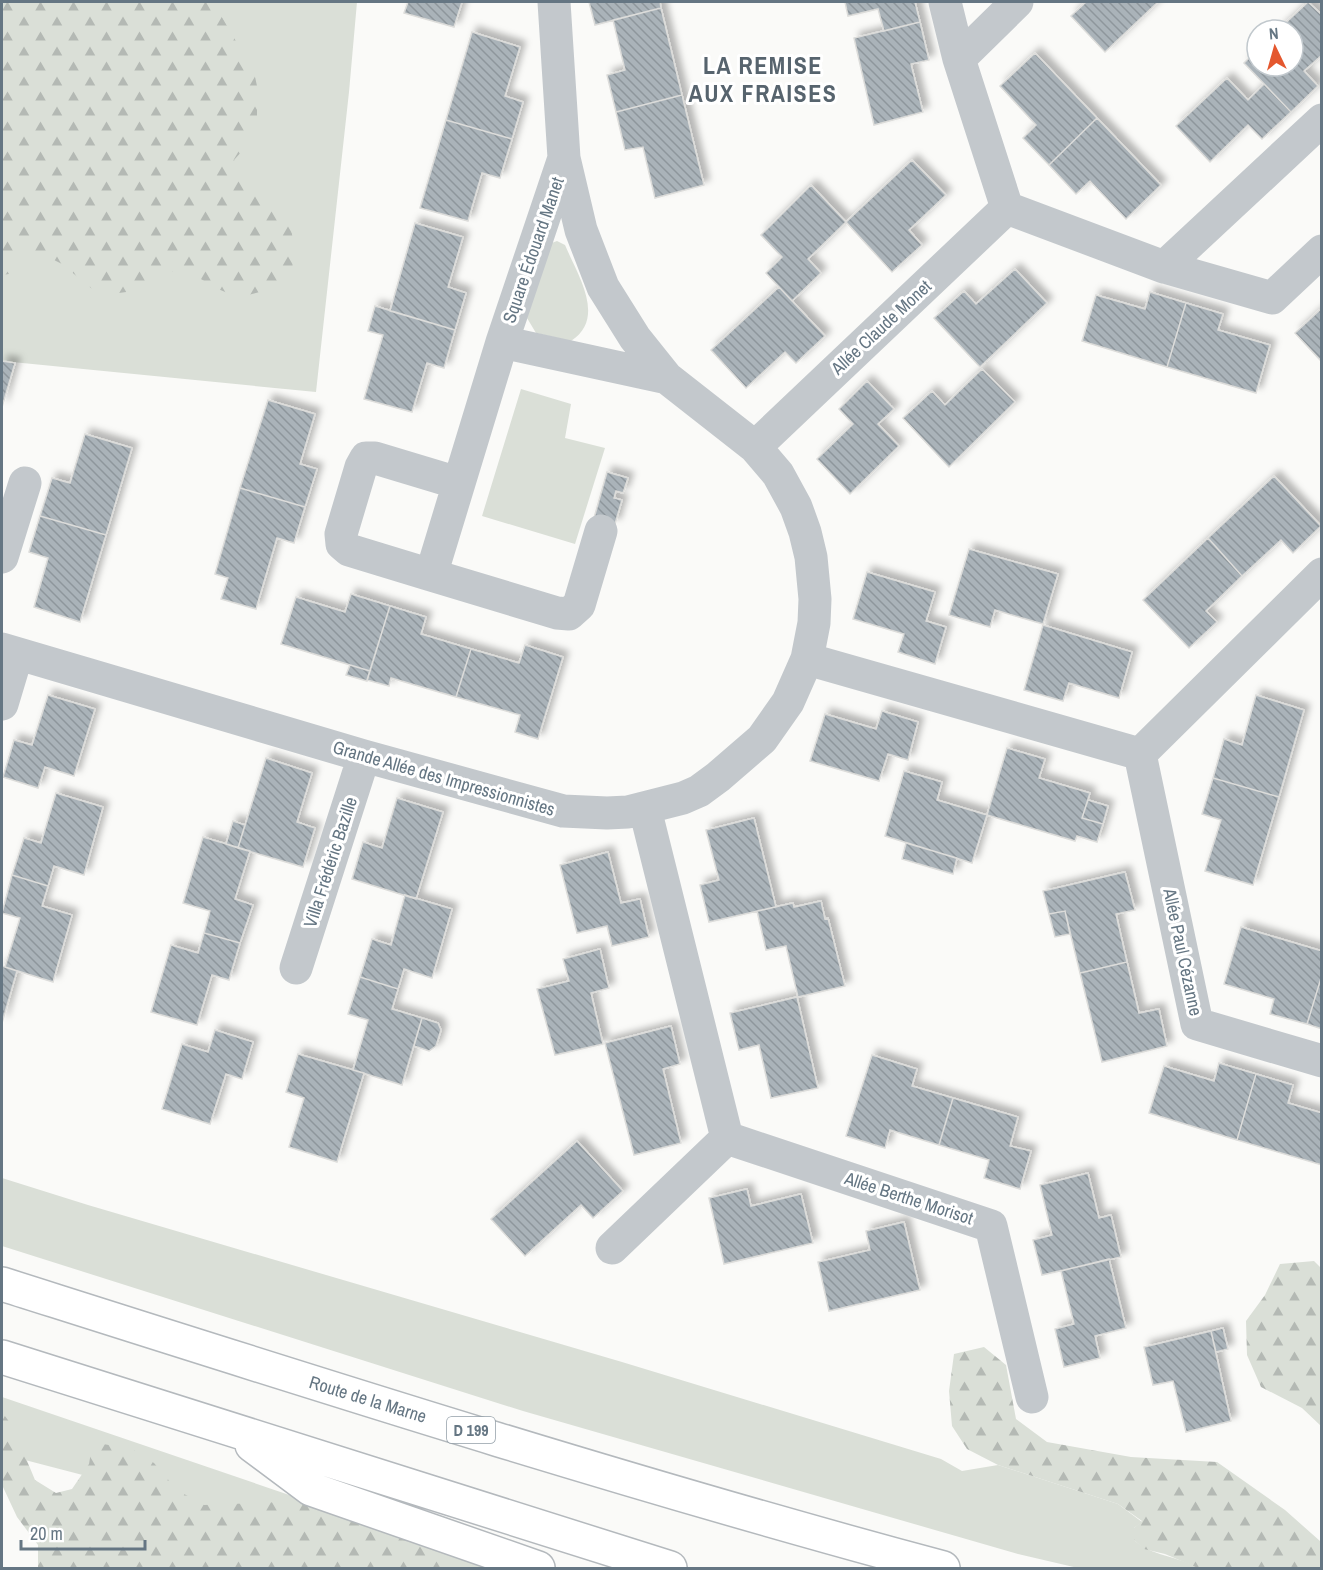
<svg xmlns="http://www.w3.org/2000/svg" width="1323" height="1570" viewBox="0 0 1323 1570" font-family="'Archivo Narrow',sans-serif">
  <defs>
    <pattern id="forest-firs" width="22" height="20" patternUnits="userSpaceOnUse" patternTransform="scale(1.5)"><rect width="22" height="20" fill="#dadfd7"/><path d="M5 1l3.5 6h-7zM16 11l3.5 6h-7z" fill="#b4b9b4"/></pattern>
    <pattern id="building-back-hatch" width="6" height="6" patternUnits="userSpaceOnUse" patternTransform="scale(1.5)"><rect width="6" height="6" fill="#aab3b9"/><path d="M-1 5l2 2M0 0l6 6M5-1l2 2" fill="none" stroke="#8e969c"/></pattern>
    <filter id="shadow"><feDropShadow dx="5.5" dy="-5.5" stdDeviation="3" flood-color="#0004"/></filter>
  </defs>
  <rect width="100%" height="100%" fill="#fafaf8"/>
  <path fill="#dadfd7" d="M2,2H357L349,92L316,392L2,361Z
    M557,241L565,245C577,274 607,318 571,341L536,333L527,318L549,244Z
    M521,389L571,404L565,438L605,448L575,544L482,516Z
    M2,1178L88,1205L622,1362L941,1459L962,1471L998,1465L1118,1504L1142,1522L1134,1528V1540C1151,1556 1178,1556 1198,1568H1078L1018,1554L523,1411L2,1246Z
    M2,1397L395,1531L495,1568H316L121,1485L2,1454Z"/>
  <path fill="url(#forest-firs)" d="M2,2H213L254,72L257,86V119L243,150L234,160L242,173L260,184L273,200L291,228L294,247L292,273L282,286L248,295L230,294L218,289L194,275L180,269L161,276L134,291L111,294L92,289L62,264L46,256L30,252L20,255L9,274L2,275Z
    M1314,1261L1322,1269L1321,1426L1302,1408L1261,1387L1247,1355L1246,1321L1265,1295L1280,1264Z
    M984,1347L1006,1365L1016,1419L1047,1442L1131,1457L1217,1462L1285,1510L1320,1541L1321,1568H1198L1165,1554L1144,1549L1134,1540V1528L1142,1521L1118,1504L998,1465L967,1449L952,1426L949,1391L954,1354Z
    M2,1412L13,1427L35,1480L56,1493L72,1489L89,1464L91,1452L103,1444L132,1449L154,1463L177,1490L204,1505L306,1501L395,1531L458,1568H38V1545L17,1517L3,1487Z"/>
  <path fill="url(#building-back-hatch)" stroke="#dcdcda" stroke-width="1.5" filter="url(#shadow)" d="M408,2H462L454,27L404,13Z
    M589,2H660L661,8L595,25Z
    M845,2H915L920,22L884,31L878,9L848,16Z
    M1086,2H1158L1105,52L1071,16Z
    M1308,2L1322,15V55L1304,71L1318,86L1291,112L1244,63L1257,50V66H1293V30H1278Z
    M661,8L682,95L616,112L607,75L625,70L613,20Z
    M920,22L929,60L911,64L923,112L874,125L854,38Z
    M472,32L520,47L505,96L523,102L512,139L446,120Z
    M1035,53L1097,118L1049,165L1023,138L1036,125L1000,86Z
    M1227,78L1248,100L1264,84L1291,112L1262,139L1248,125L1210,162L1176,126Z
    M682,95L704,185L655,198L643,147L625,150L616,112Z
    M1097,118L1161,185L1126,219L1090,181L1076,194L1049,165Z
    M446,120L512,139L500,178L482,173L468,221L420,208Z
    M912,160L946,195L909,230L922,245L892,272L846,222Z
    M811,185L846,222L808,259L821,273L792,301L766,273L782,257L761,235Z
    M415,223L463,237L448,287L466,293L455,330L390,311Z
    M1015,269L1047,303L980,367L934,318L964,291L976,304Z
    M779,287L825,336L796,363L785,352L746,388L711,350Z
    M1150,292L1186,303L1167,367L1082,341L1096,295L1145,309Z
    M1186,303L1223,314L1218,330L1270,345L1256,393L1167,367Z
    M375,306L455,330L444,368L427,363L412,412L364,399L383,335L368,331Z
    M1322,308V362L1295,333Z
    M2,361L15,363L2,407Z
    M982,369L1015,402L949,467L903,418L932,391L945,405Z
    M867,381L894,409L878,424L899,446L850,494L817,459L853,424L839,409Z
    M268,400L315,414L300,464L317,469L305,507L240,488Z
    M85,434L132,448L106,535L40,516L52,478L70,483Z
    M607,472L628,478L623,493L616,491L614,498L622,500L615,524L594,518Z
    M1274,476L1321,526L1293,553L1281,540L1242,576L1208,538Z
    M240,488L305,507L294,543L277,538L256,609L221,599L228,578L215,574Z
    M40,516L106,535L80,622L34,607L48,558L29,552Z
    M1208,538L1242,576L1206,611L1217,622L1189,648L1143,600Z
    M969,549L1058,574L1043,624L995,610L990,627L949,615Z
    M867,572L935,592L926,621L946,627L935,664L898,652L904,634L853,619Z
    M351,594L390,606L370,671L281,644L296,597L345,612Z
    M390,606L426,617L421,634L471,649L456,697L391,678L389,686L367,680Z
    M1043,625L1132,652L1119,698L1069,683L1063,701L1024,690Z
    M525,645L563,657L538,739L515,732L520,715L456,697L471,649L519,663Z
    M350,665L370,671L367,681L346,675Z
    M48,695L95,709L74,776L45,767L38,788L3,777L14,740L32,745Z
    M1256,695L1304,710L1279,797L1213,778L1224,739L1242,745Z
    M882,711L918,722L908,760L888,754L879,781L810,761L825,714L876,729Z
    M1007,748L1045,759L1039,778L1090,793L1082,818L1103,824L1097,842L1077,836L1075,841L987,815Z
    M266,758L312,773L297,822L315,828L303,867L238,848Z
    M904,771L942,782L937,800L987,815L972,863L885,836Z
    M1213,778L1279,797L1253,885L1205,871L1221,820L1202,814Z
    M56,793L103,807L84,875L54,866L48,886L12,875L24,838L41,843Z
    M397,798L443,812L416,899L352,879L363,842L382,848Z
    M1088,800L1108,806L1103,824L1082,818Z
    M754,818L776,907L709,922L700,885L719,880L706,830Z
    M233,821L245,825L238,848L226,844Z
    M203,837L250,851L235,899L253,905L240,943L204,933L210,911L183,903Z
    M906,843L957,858L953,874L902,859Z
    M608,852L621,903L640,899L649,937L612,946L607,926L577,933L560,865Z
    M1125,872L1135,910L1116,914L1127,962L1080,973L1065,911L1049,914L1043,891Z
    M12,875L48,886L42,906L72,915L53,982L5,967L20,918L2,913Z
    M405,895L452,909L432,978L404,969L398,989L360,977L372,939L391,945Z
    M821,901L825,919L828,918L845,986L798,997L786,946L766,950L757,911L793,903L794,907Z
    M1065,911L1070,934L1055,937L1049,914Z
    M1241,927L1322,951V975L1307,1024L1270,1014L1274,999L1224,984Z
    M204,933L240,943L229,980L212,975L197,1025L151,1012L171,945L198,953Z
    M600,949L609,988L591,993L603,1044L555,1055L537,989L569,981L563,959Z
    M1127,962L1139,1013L1159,1009L1167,1046L1102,1062L1080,973Z
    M2,966L17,971L2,1023Z
    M1322,975V1029L1307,1024Z
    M360,977L398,989L392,1009L422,1018L402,1085L353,1070L368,1020L348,1014Z
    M797,997L818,1088L771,1098L759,1045L739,1050L730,1013Z
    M422,1018L438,1023L441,1030L436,1046L429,1051L414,1046Z
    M671,1026L680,1064L663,1069L681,1143L634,1155L605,1043Z
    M215,1030L253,1042L242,1079L226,1074L210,1124L162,1109L182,1044L208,1052Z
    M298,1054L364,1073L337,1162L289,1147L304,1098L286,1092Z
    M872,1055L917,1069L912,1086L953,1098L939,1145L890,1130L885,1148L846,1136Z
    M1219,1063L1256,1074L1237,1140L1149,1113L1164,1066L1214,1081Z
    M1256,1074L1293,1085L1288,1103L1322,1113V1165L1237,1140Z
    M953,1098L1018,1117L1010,1146L1031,1151L1020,1189L984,1178L989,1160L939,1145Z
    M577,1141L623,1191L593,1218L581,1205L525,1256L491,1219Z
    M1088,1173L1099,1218L1111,1215L1121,1257L1042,1275L1033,1240L1052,1235L1040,1185Z
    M747,1189L751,1206L801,1194L813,1243L724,1264L709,1198Z
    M904,1222L920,1290L829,1311L818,1262L870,1250L866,1231Z
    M1109,1259L1126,1328L1095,1336L1100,1358L1064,1367L1055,1329L1074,1324L1061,1271Z
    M1223,1328L1228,1349L1216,1352L1211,1331Z
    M1211,1331L1231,1421L1186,1432L1173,1381L1153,1385L1144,1347Z"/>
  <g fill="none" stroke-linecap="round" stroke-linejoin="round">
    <g stroke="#b4b9bd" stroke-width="36">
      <path id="highway" d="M2,1284C314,1383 626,1483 943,1568
        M2,1357L670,1568
        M252,1445L311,1489L538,1568"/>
    </g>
    <path stroke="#c3c8cc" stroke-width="33" d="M945,2L959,59
      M1007,208L1164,267L1322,120
      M1164,267L1272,298L1322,251
      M502,342L667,378
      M755,447L1007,208L959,59L1017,2
      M458,483L375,458H366L361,467L341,534L342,544L349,550L431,575L502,342L564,158
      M2,557L25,483
      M431,575L557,613L569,614L579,605L601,531
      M2,649L364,756L563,811L607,813L628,812L683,798L699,791L718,777L762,739L788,702L807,659L814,623L815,599L811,557L805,532L796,507L778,474L755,447L667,378L635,338L603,287L581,230L564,158L554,2
      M807,659L1140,754L1322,574
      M2,704L17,654
      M1140,754L1197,1024L1322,1061
      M645,809L727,1138L991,1226L1032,1397
      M296,968L364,756
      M612,1248L727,1138"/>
    <use href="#highway" stroke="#fff" stroke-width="33"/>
  </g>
  <g text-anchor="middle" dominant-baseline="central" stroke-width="6" stroke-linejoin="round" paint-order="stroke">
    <rect fill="#fff" stroke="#939fa8" stroke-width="1.5" x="447" y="1417" width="48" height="26" rx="4.5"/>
    <g font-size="16" font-weight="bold" fill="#657683">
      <text x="471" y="1430">D 199</text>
    </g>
    <g font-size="18" fill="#657683" stroke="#fff">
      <text transform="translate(533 250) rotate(-71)">Square Édouard Manet</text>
      <text transform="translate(881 327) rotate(-43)">Allée Claude Monet</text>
      <text transform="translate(444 778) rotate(16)">Grande Allée des Impressionnistes</text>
      <text transform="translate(330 862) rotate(-72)">Villa Frédéric Bazille</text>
      <text transform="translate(1183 952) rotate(78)">Allée Paul Cézanne</text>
      <text transform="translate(909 1198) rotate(18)">Allée Berthe Morisot</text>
      <text transform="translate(368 1399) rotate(17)">Route de la Marne</text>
    </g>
    <g font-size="24" font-weight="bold" letter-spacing="1.5" fill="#57646e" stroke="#fff">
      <text x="763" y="65">LA REMISE<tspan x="763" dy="28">AUX FRAISES</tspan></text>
    </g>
  </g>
  <rect width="1323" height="1570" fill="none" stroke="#657683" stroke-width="6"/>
  <g transform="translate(1275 48) rotate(355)"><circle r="28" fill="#ffffff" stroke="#c1c8cd" stroke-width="1.5"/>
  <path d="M0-4.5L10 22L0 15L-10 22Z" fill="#e4572e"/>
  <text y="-9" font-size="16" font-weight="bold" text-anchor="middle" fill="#657683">N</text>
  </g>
  <path d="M21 1540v9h124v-9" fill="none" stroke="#657683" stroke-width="3"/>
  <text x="30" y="1540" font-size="18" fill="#657683" stroke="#ffffff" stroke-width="4.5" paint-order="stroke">20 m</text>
</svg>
